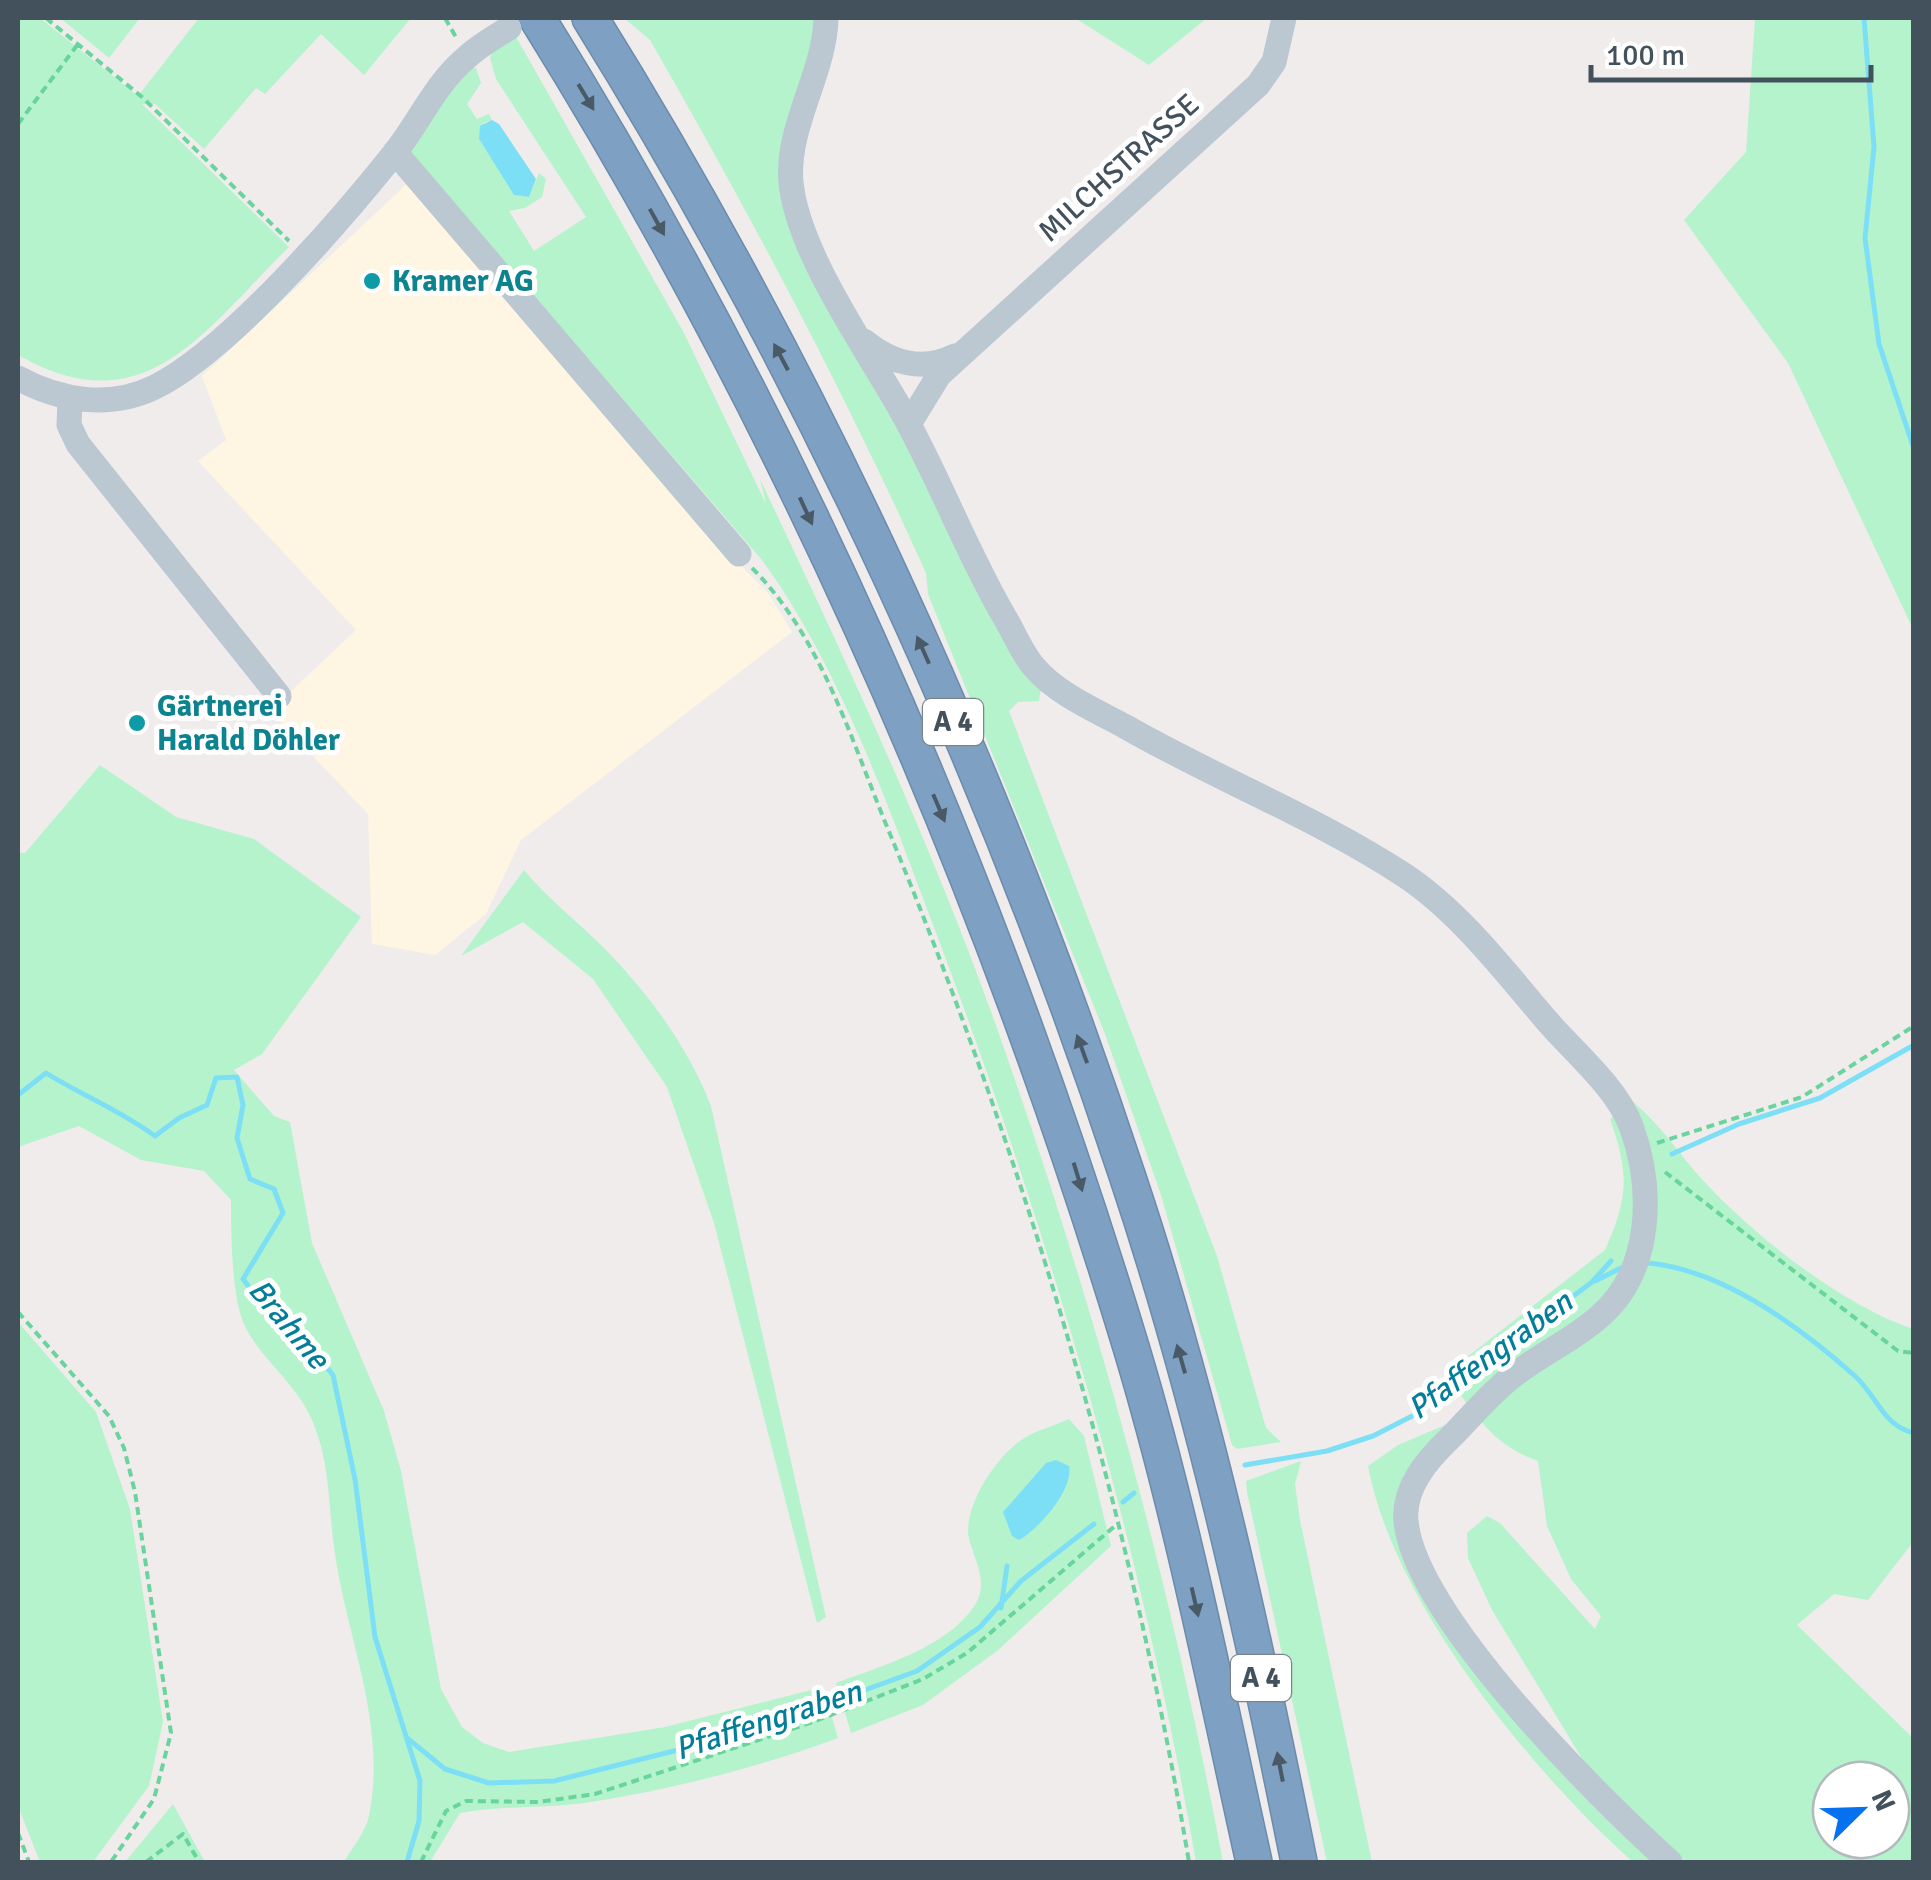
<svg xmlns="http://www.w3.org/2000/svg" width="1931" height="1880" viewBox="0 0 1931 1880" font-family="Signika,sans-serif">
  <rect width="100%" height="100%" fill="#f0ecec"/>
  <path fill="#fef5e2" d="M410,181L717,541L768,593L792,632L521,840L486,914L435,955L372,944L368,814L270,711L356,630L198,461L226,440L202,376Z"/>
  <path fill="#b5f3cc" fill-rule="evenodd" d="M18,18H40L138,96L199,18H411L364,75L321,34L265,94L256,88L204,149L155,104H142L289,247C204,330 146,428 18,355Z
    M60,18H140L109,58Z
    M624,18H818L783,196L1041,689L1039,701L1018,702L1009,711L1217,1256L1266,1428L1281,1442L1237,1449L1232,1445L1161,1195L1105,1034L928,594L926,573C843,389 750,214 650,40Z
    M1075,18H1207L1149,65Z
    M1755,18H1913V629L1788,363L1684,220L1746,152Z
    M515,35L684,333L766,504L760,479C849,667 938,857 1006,1054C1098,1317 1172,1589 1223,1862H1196C1141,1543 1049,1232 935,930C887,804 841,669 762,560L406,148L469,67L476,68L481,83L467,104L477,119L489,114L492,120L484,123L479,139L515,195L529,197L539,173L546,179L542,197L525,208L509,211L534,251L586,217L496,79L490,58L494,48Z
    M100,765L176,817L254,839L361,917L262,1054L234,1070L274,1116L290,1122L312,1243L384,1411L401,1471L441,1689L462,1727L483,1743L509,1752L665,1727L823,1687L838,1738C764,1766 669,1790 591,1802C547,1809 504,1805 460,1813L430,1862H344C352,1848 366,1831 369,1816C387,1725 348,1642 335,1554C328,1508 331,1464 312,1420C297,1384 262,1360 246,1328C231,1301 231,1232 231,1200L204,1171L141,1160L79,1126L18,1147V853H25Z
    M524,870C548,899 576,920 602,946C647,991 689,1048 711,1106L826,1617L817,1623L714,1223L667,1087L593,979L523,922L461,956Z
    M1631,1100C1656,1121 1672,1143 1692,1168C1743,1228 1839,1304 1913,1329L1914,1541L1868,1600L1834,1594L1797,1625L1913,1738V1862H1686L1595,1780L1492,1610L1468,1558L1467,1533L1487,1516L1500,1523L1595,1629L1601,1616L1571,1579L1547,1526L1538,1461C1490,1444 1475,1413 1445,1374L1605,1250C1629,1197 1629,1172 1610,1119ZM1831,1780H1891V1840H1831Z
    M18,1322L96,1412L130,1509L163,1722L149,1786L93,1862H40L18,1806Z
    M1069,1419L1084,1436L1111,1546L997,1651L923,1705L851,1733L836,1683C881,1666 947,1648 975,1605C989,1583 975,1561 969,1539C962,1509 995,1458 1020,1441C1033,1431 1054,1426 1069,1419Z
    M1457,1420C1408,1471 1381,1484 1404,1560L1658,1862H1633C1531,1771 1393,1602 1368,1466L1398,1445Z
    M1301,1461L1295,1484L1300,1520L1372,1862H1327L1247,1492L1246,1481Z
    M173,1804L205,1862H125Z"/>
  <path fill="#7ddff5" d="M492,120L499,124L536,179L529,197L514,195L479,139L480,126Z
    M1056,1460L1069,1466C1074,1489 1039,1529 1019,1540L1012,1536L1003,1512L1046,1463Z"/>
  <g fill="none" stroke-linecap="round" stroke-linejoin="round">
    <path stroke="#7ddff5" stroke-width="5" d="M1864,18L1874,147L1865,238L1879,344L1914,449
      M18,1095L46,1073C83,1096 120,1110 155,1136L179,1118L207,1105L216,1078L237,1077L243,1105L237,1138L250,1179L274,1189L283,1213L243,1279L258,1299L296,1329L333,1375L355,1479L375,1637L420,1781L419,1821L407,1862
      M1672,1154L1739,1124L1820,1098L1914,1045
      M1648,1263C1723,1270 1800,1327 1855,1376C1877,1396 1883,1426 1914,1433
      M1595,1281L1621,1268
      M1245,1465L1327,1451L1373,1436L1420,1412L1592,1282L1611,1261
      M1123,1502L1134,1493
      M1001,1608L1007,1566
      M407,1738L445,1769L489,1783L554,1781L750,1732L917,1671L980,1627L1021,1581L1094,1524"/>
    <g stroke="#6a8bad" stroke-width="38">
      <path id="highway" d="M537,18C794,431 990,882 1131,1347C1182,1516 1216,1691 1254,1862
        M590,18C814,378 994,772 1127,1175C1202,1399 1253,1631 1299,1862"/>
    </g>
    <path stroke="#69d49d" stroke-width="4" stroke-dasharray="8 5" stroke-linecap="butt" d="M46,18L142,97L289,241
      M445,18L457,39
      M18,124L78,44
      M752,568C823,639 852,743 890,834C1026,1164 1130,1510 1189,1862
      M1657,1143L1802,1097L1914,1026
      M1665,1172L1898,1351L1914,1353
      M18,1312L109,1416L124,1448L135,1492L171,1733L154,1799L111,1862
      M18,1833L29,1862
      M146,1862L183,1834L199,1862
      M421,1862L446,1811L466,1801L538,1802L595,1794L813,1722L923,1679L967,1653L1116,1525"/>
    <path stroke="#bbc8d1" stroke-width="25" d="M826,18C825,73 786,127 791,182C797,251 866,348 901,410C939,477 965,549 1004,616C1014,632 1022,654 1035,668C1057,694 1097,711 1126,727C1217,779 1317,818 1404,875C1460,912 1505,972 1548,1022C1575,1053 1617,1088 1631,1126C1654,1188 1653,1271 1599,1317C1572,1341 1537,1356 1509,1379C1488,1396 1469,1419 1449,1439C1427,1460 1403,1488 1406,1521C1414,1615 1600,1799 1670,1862
      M395,152L739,554
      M864,341C891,363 923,372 955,356
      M18,378C60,401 110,409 155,387C228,351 341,220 393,155C419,123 434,85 466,58C478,46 495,37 509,28
      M70,400L69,425L78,444L279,696
      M909,424L939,375L1258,85L1274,62L1284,18"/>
    <use href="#highway" stroke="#7ea0c2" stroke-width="35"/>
  </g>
  <defs><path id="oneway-solid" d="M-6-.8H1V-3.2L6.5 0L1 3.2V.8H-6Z" transform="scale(2.5)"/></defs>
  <g fill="#495966">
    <use href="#oneway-solid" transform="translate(586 97) rotate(59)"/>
    <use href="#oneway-solid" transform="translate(657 222) rotate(61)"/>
    <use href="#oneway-solid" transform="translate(781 357) rotate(-118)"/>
    <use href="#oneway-solid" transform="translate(806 511) rotate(65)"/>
    <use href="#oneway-solid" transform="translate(923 650) rotate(-114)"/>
    <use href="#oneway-solid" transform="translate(939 808) rotate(67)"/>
    <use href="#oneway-solid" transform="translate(1082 1049) rotate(-110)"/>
    <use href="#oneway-solid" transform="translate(1078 1177) rotate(73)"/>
    <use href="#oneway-solid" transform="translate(1181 1359) rotate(-106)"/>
    <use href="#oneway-solid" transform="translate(1195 1602) rotate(77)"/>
    <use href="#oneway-solid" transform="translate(1280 1767) rotate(-101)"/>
  </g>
  <g fill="#0f9aa8" stroke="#fff" stroke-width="4">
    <circle cx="372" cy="281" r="10"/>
    <circle cx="137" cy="723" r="10"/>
  </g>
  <g text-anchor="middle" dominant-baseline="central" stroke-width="10" stroke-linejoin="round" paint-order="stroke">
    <g fill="#fff" stroke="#7b858d" stroke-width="2.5">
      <rect x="923" y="699" width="60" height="46" rx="8"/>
      <rect x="1231" y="1655" width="60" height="46" rx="8"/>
    </g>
    <g font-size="28" font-weight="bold" fill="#43515c">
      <text x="953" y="722">A 4</text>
      <text x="1261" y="1678">A 4</text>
    </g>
    <g font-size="30" fill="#43515c" stroke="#fff">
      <text transform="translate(1119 168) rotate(-42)">MILCHSTRASSE</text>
    </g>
    <g font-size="30" font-weight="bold" fill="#0d838f" stroke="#fff" text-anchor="start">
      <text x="392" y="281">Kramer AG</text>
      <text x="157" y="706">Gärtnerei<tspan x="157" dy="34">Harald Döhler</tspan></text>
    </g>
    <g font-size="32" font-style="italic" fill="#037e9a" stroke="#fff">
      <text transform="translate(289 1324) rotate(50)">Brahme</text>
      <text transform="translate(1490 1355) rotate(-36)">Pfaffengraben</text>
      <text transform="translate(768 1720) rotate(-18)">Pfaffengraben</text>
    </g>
  </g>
  <rect width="1931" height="1880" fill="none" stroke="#43515c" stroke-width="40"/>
  <g transform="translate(1861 1810) rotate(67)"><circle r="48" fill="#ffffff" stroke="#b4b9be" stroke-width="2.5"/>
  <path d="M0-8L18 38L0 25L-18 38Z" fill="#0671f0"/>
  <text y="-15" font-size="28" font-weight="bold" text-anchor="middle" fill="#43515c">N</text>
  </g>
  <path d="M1591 65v15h280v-15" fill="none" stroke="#43515c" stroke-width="5"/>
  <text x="1606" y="65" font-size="30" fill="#43515c" stroke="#ffffff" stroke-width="8" paint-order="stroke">100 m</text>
</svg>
